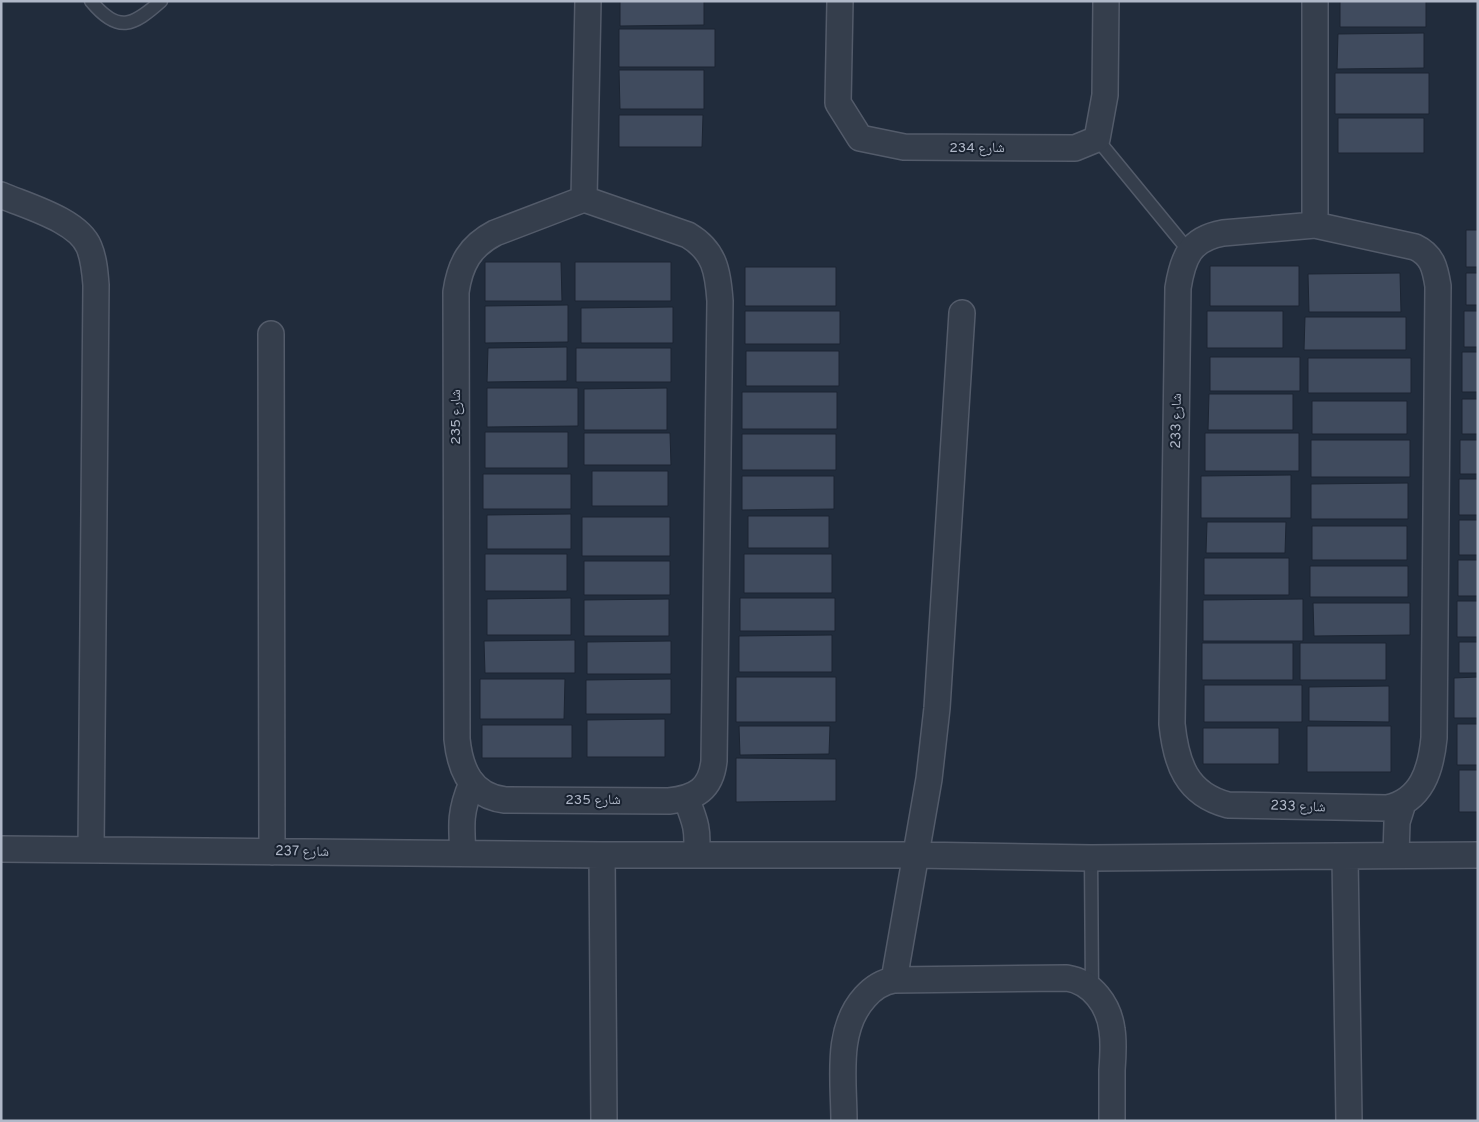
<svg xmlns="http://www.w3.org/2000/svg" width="1479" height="1122" viewBox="0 0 1479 1122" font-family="Overpass,'Noto Naskh Arabic',sans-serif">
  <rect width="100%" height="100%" fill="#212c3c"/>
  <path fill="#404b5e" stroke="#1c2533" d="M620,1H704V25L620,26Z
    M1340,1H1426V27H1340Z
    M619,29H715V67H619Z
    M1424,33V68L1337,69L1338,34Z
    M619,70H704V109H620Z
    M1335,73H1429V114H1335Z
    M619,115H703L702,147H619Z
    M1338,118H1424V153H1338Z
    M1466,230H1478V267H1466Z
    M485,262H561L562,301H485Z
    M575,262H671V301H575Z
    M1210,266H1299V306H1210Z
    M745,267H836V306H745Z
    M1400,273L1401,312H1309L1308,274Z
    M1466,273H1478V305H1466Z
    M568,305V342L485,343V306Z
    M673,307V343H581V308Z
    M745,311H840V344H745Z
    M1207,311H1283V348H1207Z
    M1464,311H1478V347H1464Z
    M1305,317H1406V350H1304Z
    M567,347V381L487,382L488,348Z
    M576,348H671V382H576Z
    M746,351H839V386H746Z
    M1462,352H1478V392H1462Z
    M1210,357H1300V391H1210Z
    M1308,358H1411V393H1308Z
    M487,388H578V426L487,427Z
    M667,388V430H584V389Z
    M742,392H837V429H742Z
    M1209,394H1293V430H1208Z
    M1462,399H1478V434H1462Z
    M1312,401H1407V434H1312Z
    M485,432H568V468H485Z
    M584,433H670L671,465H584Z
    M1205,433H1299V471H1205Z
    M742,434H836V470H742Z
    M1311,440H1410V477H1311Z
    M1460,440H1478V474H1460Z
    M592,471H668V506H592Z
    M483,474H571V509H483Z
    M1291,475V518H1201V476Z
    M742,476H834V509L742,510Z
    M1459,479H1478V515H1459Z
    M1408,483V519H1311V484Z
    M571,514V549H487V515Z
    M748,516H829V548H748Z
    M582,517H670V556H582Z
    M1459,520H1478V555H1459Z
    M1207,522H1286L1285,553H1206Z
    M1312,526H1407V560H1312Z
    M485,554H567V591H485Z
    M744,554H832V593H744Z
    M1204,558H1289V595H1204Z
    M1458,560H1478V596H1458Z
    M584,561H670V595H584Z
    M1310,566H1408V597H1310Z
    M571,598V635H487V599Z
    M740,598H835V631H740Z
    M669,599V636H584V600Z
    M1303,599V641H1203V600Z
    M1457,601H1478V637H1457Z
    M1313,603H1410V635L1314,636Z
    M832,635V672H739V636Z
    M575,640V673H485L484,641Z
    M671,641V674H587V642Z
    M1459,642H1478V673H1459Z
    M1202,643H1293V680H1202Z
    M1300,643H1386V680H1300Z
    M736,677H836V722H736Z
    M1478,677V718H1454V678Z
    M480,679H565L564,719H480Z
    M671,679V714H586V680Z
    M1204,685H1302V722H1204Z
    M1389,686V722L1309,721V687Z
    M665,719V757H587V720Z
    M1457,724H1478V765H1457Z
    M482,725H572V758H482Z
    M739,726H830L829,754L740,755Z
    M1307,726H1391V772H1307Z
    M1203,728H1279V764H1203Z
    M736,758L836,759V801L736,802Z
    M1459,770H1478V812H1459Z"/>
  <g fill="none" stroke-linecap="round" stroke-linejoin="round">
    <g stroke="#535b6a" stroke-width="15">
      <path id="service" d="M91,1C118,34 133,26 161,1
        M1097,139L1189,251
        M1091,858L1092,990"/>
    </g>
    <g stroke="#535b6a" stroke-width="28">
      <path id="minor" d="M840,1L838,103L860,138L904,147L1075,148L1097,139L1105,95L1106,1
        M1315,1V225L1223,233C1190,239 1183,257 1178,288L1172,724C1176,763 1186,794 1228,805L1387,808C1422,801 1431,769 1434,738L1438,286C1435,267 1432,255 1415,247L1315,225
        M1,195C26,206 78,220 89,247C94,259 95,272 96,285L91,850
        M584,199L688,235C715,251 718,272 720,301L714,761C711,789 696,798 669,801L505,800C471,796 460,769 457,739L456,292C460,264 470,246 495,233Z
        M584,199L588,1
        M271,334L272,852
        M686,798C695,821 699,830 696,855
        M1,849L602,855H915L1091,858L1478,855
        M463,853C461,824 460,811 472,783
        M602,855L604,1121
        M1396,855L1397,822L1403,803
        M1345,856L1349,1121
        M894,980L929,779L937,708L962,313
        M844,1121C844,1080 835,1030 865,997C873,988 882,982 894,980L1067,978C1092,982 1109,1005 1112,1030C1114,1043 1113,1057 1112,1070C1112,1087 1112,1104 1112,1121"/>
    </g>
    <use href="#service" stroke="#353e4c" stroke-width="12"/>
    <use href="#minor" stroke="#353e4c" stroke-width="25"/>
  </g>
  <g text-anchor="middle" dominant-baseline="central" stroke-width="4" stroke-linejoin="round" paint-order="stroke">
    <g font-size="14" fill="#b0b8c8" stroke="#1a2331">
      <text x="977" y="148">شارع 234</text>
      <text transform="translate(456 417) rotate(-90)">شارع 235</text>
      <text transform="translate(1177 421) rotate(-89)">شارع 233</text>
      <text x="593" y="800">شارع 235</text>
      <text transform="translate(1298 807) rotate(2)">شارع 233</text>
      <text transform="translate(302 852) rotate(1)">شارع 237</text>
    </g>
  </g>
  <rect width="1479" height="1122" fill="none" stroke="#b0b8c8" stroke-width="5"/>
</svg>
